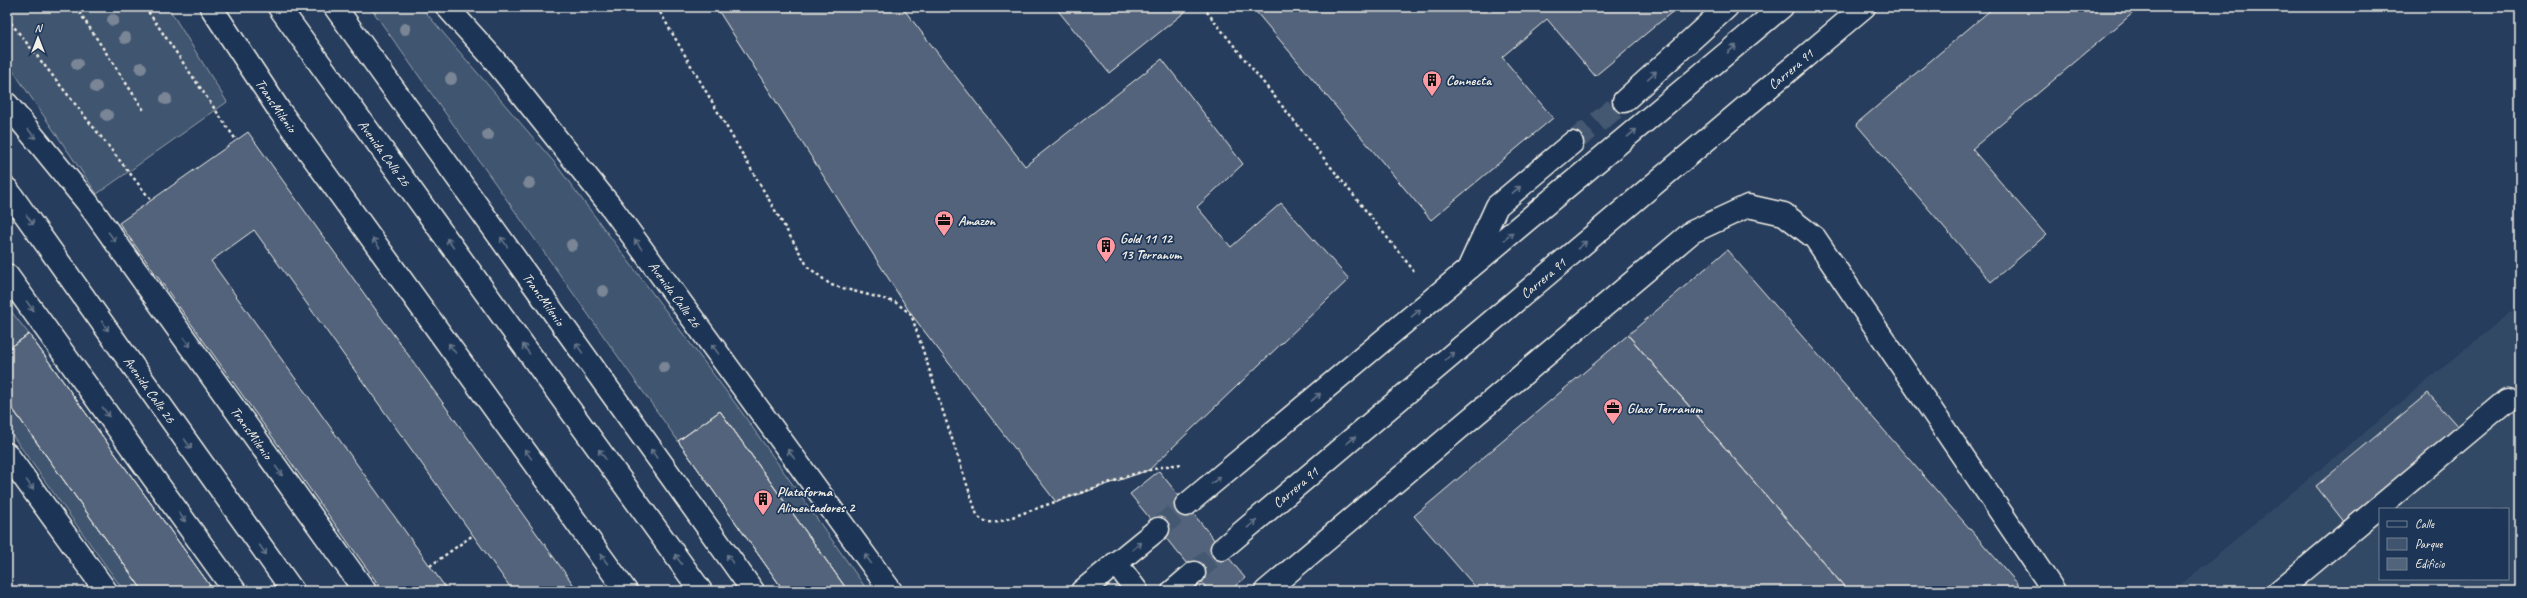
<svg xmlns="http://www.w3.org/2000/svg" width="2527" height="598" viewBox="0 0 2527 598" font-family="Caveat,sans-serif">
  <rect width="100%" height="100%" fill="#263d5d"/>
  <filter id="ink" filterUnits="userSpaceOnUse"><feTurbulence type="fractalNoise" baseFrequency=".025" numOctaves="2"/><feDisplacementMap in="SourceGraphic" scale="8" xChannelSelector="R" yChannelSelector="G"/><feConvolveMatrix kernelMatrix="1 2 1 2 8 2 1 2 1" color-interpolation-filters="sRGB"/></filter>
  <g filter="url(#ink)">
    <path fill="#334966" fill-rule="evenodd" d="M2520,304V591H2173ZM2380,509H2508V579H2380Z"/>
    <path fill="#40546f" stroke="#9aa2ac" d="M7,7H168L227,102L97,194L7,62Z
      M370,7H421L554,162L738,407L868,591H848L720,411L678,441Z
      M7,306L29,334L7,350Z
      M7,401L143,591H124L7,428Z"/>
    <path fill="#52647b" stroke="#f4f1e8" d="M716,7H902L1025,166L1162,59L1243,164L1197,207L1231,247L1281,203L1349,279L1149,470L1056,502L911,314Z
      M1055,7H1181L1185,12L1109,73Z
      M1252,7H1678L1595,76L1547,19L1502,57L1553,118L1431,220Z
      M1994,7H2140L1972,149L2046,235L1991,282L1856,124Z
      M248,132L578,591H513L254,230L211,261L448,591H383L119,223Z
      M1727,250L2024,591H1848L1628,335Z
      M29,334L214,591H143L7,401V350Z
      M29,334L214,591H143L7,401V350Z
      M1628,335L1848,591H1479L1414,516Z
      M2428,393L2460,429L2349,528L2316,486Z
      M720,411L848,591H784L678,441Z
      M720,411L848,591H784L678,441Z
      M1159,471L1245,578L1229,591H1209L1130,494Z"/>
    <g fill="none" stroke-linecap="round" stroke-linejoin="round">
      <path stroke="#455872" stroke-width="22" stroke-dasharray="22 11" stroke-linecap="butt" d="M1572,143L1624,101
        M1158,529L1186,505
        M1194,573L1222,549"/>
      <g stroke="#f4f1e8" stroke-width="25">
        <g id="minor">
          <path id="s1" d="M211,7L279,110L626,591"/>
          <path id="s2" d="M335,7L753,591"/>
          <path d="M1624,101L1727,7"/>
          <path id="s3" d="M7,104L87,202L365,591"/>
          <path d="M1470,265L1497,206L1572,143"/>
          <path d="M7,275L235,591"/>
          <path d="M1186,505L1782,7"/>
          <path id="s4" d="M1222,549L1864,7"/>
          <path d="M1116,563L1137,591"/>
          <path d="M1082,591L1158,529"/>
          <path d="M1173,591L1194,573"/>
          <path d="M1266,591L1692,232L1748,206L1784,214L1815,238L2054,591"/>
          <path d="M2279,591L2507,400"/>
        </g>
      </g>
      <g stroke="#f4f1e8" stroke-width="25">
        <g id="major">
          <path id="s5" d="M279,7L701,591"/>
          <path id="s6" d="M447,7L491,56L612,208L891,591"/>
          <path id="s7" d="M7,189L293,591"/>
          <path d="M7,454L106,591"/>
        </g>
      </g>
      <path stroke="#f4f1e8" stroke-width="2.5" stroke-dasharray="3 3" stroke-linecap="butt" d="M76,7L145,112
        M145,7L236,140
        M657,7L808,267L831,285L895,302L911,314L977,515C983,522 989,523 998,522L1134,474L1166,466L1182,464
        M1203,7L1414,271
        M7,18L151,200
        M430,566L473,535"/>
      <use href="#minor" stroke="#1d3557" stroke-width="22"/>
      <use href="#major" stroke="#1d3557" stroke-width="22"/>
    </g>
    <g fill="#7a8696">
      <circle cx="113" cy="20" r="6"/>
      <circle cx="405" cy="29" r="6"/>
      <circle cx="125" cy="38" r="6"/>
      <circle cx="77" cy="64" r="6"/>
      <circle cx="141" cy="68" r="6"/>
      <circle cx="451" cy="79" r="6"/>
      <circle cx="96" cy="87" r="6"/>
      <circle cx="166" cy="99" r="6"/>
      <circle cx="107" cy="115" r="6"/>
      <circle cx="488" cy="135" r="6"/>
      <circle cx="529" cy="183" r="6"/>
      <circle cx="572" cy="245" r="6"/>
      <circle cx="603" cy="291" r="6"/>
      <circle cx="664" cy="367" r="6"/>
    </g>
    <defs><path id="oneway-shaft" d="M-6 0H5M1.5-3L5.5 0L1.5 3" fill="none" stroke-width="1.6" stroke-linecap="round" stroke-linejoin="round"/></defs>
    <g stroke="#68778a">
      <use href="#oneway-shaft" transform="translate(1732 49) rotate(-40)"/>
      <use href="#oneway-shaft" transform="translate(1652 75) rotate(-42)"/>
      <use href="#oneway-shaft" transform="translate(1632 133) rotate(-40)"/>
      <use href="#oneway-shaft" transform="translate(32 134) rotate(51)"/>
      <use href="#oneway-shaft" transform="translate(1516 190) rotate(-40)"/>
      <use href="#oneway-shaft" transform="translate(30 220) rotate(55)"/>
      <use href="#oneway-shaft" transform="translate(1509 236) rotate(-40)"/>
      <use href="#oneway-shaft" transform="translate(112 237) rotate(54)"/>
      <use href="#oneway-shaft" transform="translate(504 242) rotate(-125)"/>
      <use href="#oneway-shaft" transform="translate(376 243) rotate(-126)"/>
      <use href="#oneway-shaft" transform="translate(450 243) rotate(-126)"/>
      <use href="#oneway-shaft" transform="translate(638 244) rotate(-126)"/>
      <use href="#oneway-shaft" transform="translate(1582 245) rotate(-40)"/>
      <use href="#oneway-shaft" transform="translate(30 306) rotate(54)"/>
      <use href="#oneway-shaft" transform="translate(1416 313) rotate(-40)"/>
      <use href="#oneway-shaft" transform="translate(105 326) rotate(55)"/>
      <use href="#oneway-shaft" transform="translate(187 342) rotate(54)"/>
      <use href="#oneway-shaft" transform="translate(452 348) rotate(-126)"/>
      <use href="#oneway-shaft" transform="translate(579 348) rotate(-125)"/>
      <use href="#oneway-shaft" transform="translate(526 349) rotate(-126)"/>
      <use href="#oneway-shaft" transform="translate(715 349) rotate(-126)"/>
      <use href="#oneway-shaft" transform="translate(1450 356) rotate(-40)"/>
      <use href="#oneway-shaft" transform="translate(1316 397) rotate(-40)"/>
      <use href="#oneway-shaft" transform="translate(106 412) rotate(54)"/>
      <use href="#oneway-shaft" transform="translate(1351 440) rotate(-40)"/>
      <use href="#oneway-shaft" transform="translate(188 444) rotate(55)"/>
      <use href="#oneway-shaft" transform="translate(528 454) rotate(-126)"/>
      <use href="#oneway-shaft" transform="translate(602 454) rotate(-126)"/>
      <use href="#oneway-shaft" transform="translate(654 454) rotate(-125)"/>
      <use href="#oneway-shaft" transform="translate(791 454) rotate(-126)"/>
      <use href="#oneway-shaft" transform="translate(279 471) rotate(54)"/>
      <use href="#oneway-shaft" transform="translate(1216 480) rotate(-40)"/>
      <use href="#oneway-shaft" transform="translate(30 485) rotate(54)"/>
      <use href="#oneway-shaft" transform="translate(182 517) rotate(54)"/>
      <use href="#oneway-shaft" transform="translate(1252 524) rotate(-40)"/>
      <use href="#oneway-shaft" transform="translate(1137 546) rotate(-39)"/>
      <use href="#oneway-shaft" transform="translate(263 550) rotate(55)"/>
      <use href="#oneway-shaft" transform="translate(604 559) rotate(-126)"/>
      <use href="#oneway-shaft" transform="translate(678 559) rotate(-126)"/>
      <use href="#oneway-shaft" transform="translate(730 559) rotate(-126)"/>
      <use href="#oneway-shaft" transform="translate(868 559) rotate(-126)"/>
    </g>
  </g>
  <defs>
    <g id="building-pin" transform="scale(1)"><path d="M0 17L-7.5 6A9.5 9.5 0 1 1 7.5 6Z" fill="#ff9aa2" stroke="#1d3557"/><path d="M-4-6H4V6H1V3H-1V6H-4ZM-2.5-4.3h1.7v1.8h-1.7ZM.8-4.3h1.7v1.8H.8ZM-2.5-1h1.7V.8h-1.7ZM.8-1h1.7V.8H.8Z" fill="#111"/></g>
    <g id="office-pin" transform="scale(1)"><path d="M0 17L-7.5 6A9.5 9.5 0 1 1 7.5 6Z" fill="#ff9aa2" stroke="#1d3557"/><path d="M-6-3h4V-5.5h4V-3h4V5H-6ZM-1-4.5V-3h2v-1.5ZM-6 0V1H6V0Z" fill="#111"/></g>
  </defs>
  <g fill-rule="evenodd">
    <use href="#building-pin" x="1432" y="80"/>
    <use href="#office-pin" x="944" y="220"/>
    <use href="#building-pin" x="1106" y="246"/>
    <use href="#office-pin" x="1613" y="408"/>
    <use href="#building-pin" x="763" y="499"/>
  </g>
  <g text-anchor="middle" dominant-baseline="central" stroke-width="3.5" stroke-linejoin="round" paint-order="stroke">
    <g font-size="14" fill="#f4f1e8" stroke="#1d3557">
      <text stroke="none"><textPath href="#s4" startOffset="744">Carrera 91</textPath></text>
      <text stroke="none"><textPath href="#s1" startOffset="118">TransMilenio</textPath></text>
      <text stroke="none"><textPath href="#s5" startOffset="180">Avenida Calle 26</textPath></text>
      <text stroke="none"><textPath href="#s4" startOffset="420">Carrera 91</textPath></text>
      <text stroke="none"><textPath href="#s6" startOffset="367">Avenida Calle 26</textPath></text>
      <text stroke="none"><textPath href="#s2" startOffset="359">TransMilenio</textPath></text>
      <text stroke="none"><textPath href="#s7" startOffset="246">Avenida Calle 26</textPath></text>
      <text stroke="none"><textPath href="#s3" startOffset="410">TransMilenio</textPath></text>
      <text stroke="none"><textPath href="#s4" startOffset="96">Carrera 91</textPath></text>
    </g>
    <g font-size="14" font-weight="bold" fill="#f4f1e8" stroke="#1d3557" text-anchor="start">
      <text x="1446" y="80">Connecta</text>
      <text x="958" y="220">Amazon</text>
      <text x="1120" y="238">Gold 11 12<tspan x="1120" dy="16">13 Terranum</tspan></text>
      <text x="1627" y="408">Glaxo Terranum</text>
      <text x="777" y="491">Plataforma<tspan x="777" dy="16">Alimentadores 2</tspan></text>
    </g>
  </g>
  <rect width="2527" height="598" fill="none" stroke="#1d3557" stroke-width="24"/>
  <rect x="12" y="12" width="2503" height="574" fill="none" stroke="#f4f1e8" stroke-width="1.5" filter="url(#ink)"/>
  <rect x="2379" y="508" width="130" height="72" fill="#1d3557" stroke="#738091"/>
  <rect x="2387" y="521" width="20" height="6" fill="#1d3557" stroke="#738091"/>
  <text x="2415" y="528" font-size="12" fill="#f4f1e8">Calle</text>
  <rect x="2387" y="538" width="20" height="12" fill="#40546f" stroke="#738091"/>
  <text x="2415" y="548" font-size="12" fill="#f4f1e8">Parque</text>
  <rect x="2387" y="558" width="20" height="12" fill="#52647b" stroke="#738091"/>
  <text x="2415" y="568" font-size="12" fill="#f4f1e8">Edificio</text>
  <g transform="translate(38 38)" stroke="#1d3557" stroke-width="3" paint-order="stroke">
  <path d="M0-3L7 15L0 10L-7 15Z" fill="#f4f1e8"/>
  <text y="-6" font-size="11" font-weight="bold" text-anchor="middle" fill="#f4f1e8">N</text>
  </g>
</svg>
